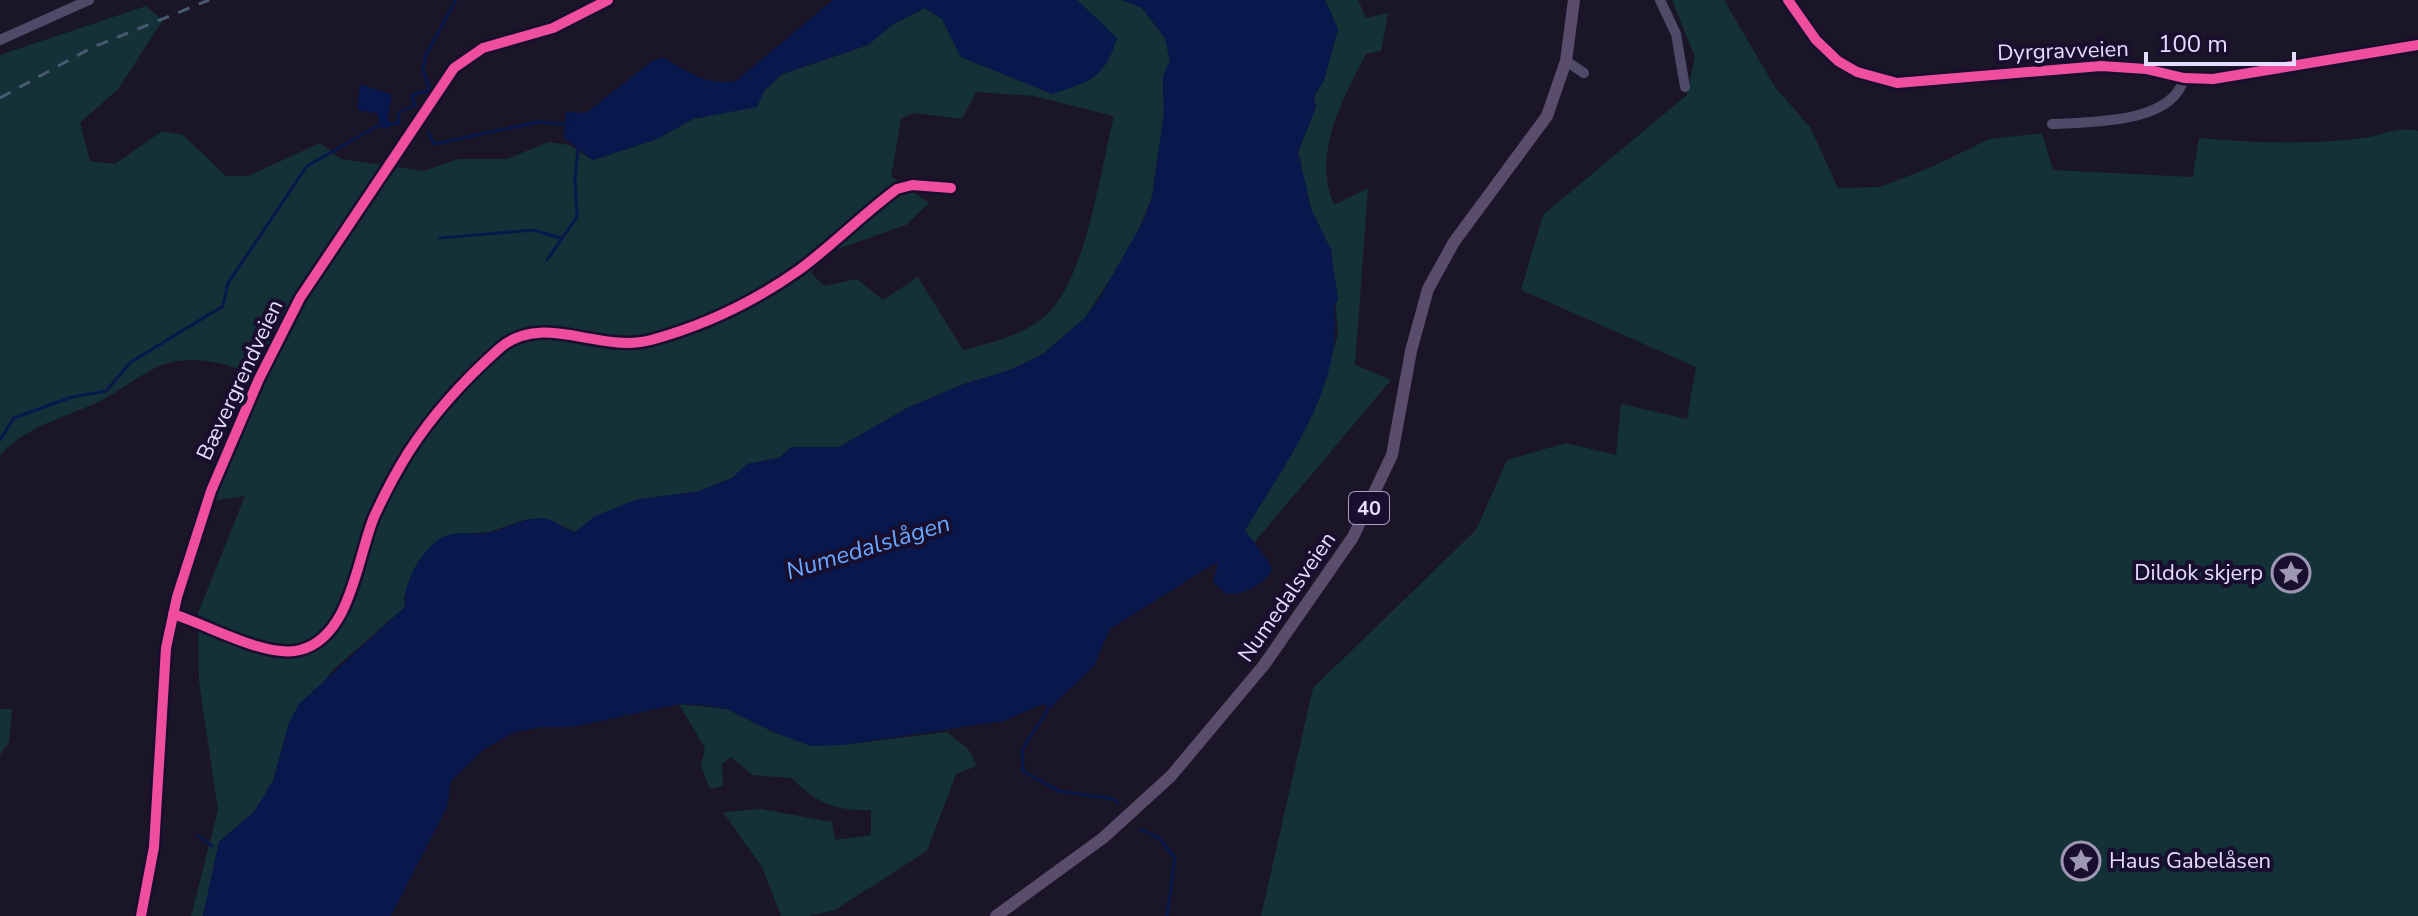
<svg xmlns="http://www.w3.org/2000/svg" width="2418" height="916" viewBox="0 0 2418 916" font-family="'Nunito Sans',sans-serif">
  <rect width="100%" height="100%" fill="#1b1627"/>
  <path fill="#133136" fill-rule="evenodd" d="M1077,0H1122L1142,8L1165,38L1170,61L1163,76L1164,114L1152,197L1133,243L1085,318L1043,354L1010,370L964,384L909,407L839,447H792L779,458L748,464L732,478L700,491L635,500L575,532L548,519L524,520L489,532L448,535L420,559L404,597L405,607L335,668L289,723L273,781L254,812L219,842L203,916H191L218,810L199,681L198,613L245,496L211,501L256,377C236,365 202,357 178,361C146,366 125,390 96,403C63,418 24,427 0,456V55L146,6L163,20L118,89L80,123L90,161L115,164L162,131L183,135L226,176H248L320,143L341,159L424,171L458,159H507L549,142L569,145L593,160L657,139L693,119L720,113L764,91L782,74L868,45L893,24L925,8L942,19L961,57L1052,94L1117,39ZM976,92L1034,96L1114,116C1100,172 1088,266 1052,309C1031,334 993,342 963,350L918,277L883,300L857,279L824,286L811,273L823,254L906,225L929,203L891,176L901,119L913,113L962,119Z
    M1325,0H1358L1366,18L1388,13L1381,51L1366,54C1342,100 1312,154 1334,205L1368,188L1355,365L1391,380L1253,544L1245,530L1314,411L1338,335L1331,250L1311,209L1298,152L1316,107L1314,97L1324,80L1338,29Z
    M1672,0H1724L1775,87L1810,127L1838,188L1880,187L1934,166L1989,139L2042,133L2053,170L2193,177L2199,138C2252,143 2310,145 2363,138C2383,136 2397,126 2418,131V916H1261L1313,688L1476,530L1507,460L1566,443L1616,455L1621,404L1687,419L1696,367L1521,290L1543,215L1687,95L1695,57Z
    M679,704L727,709L778,734L842,745L947,732L968,749L977,766L956,774L927,851L835,910L809,916H781L762,867L723,812L761,809L832,822L835,840L871,835V810C837,811 815,803 792,778L752,775L731,757L722,764L723,786L710,789L701,766L705,748Z
    M0,709H12L9,742L0,755Z"/>
  <path fill="#08174c" d="M833,0H1077L1117,38C1105,78 1090,82 1052,94L961,57L942,19L925,8L893,24L868,45L782,74L764,91L757,107L693,119L657,139L593,160L564,138L566,112L586,113L652,61L663,57C686,71 710,88 737,80Z
    M1122,0H1325L1338,29L1324,80L1314,96L1316,107L1298,152L1311,209L1331,250L1338,300L1334,306C1344,386 1285,464 1245,530L1270,564L1272,570C1262,586 1244,595 1226,594L1213,582L1218,563L1212,565L1110,629L1094,666L1050,708L1043,704L1003,721L842,745L811,746L778,734L727,709L702,705L679,704L573,727H542L513,733L483,750L451,781L447,807L391,916H203L219,842L254,812L273,781L289,723L299,704L405,607C402,583 424,543 448,535C462,531 478,535 492,532C511,528 527,515 547,519C557,521 564,530 575,532L595,516L635,500L700,491L732,478L747,464L779,458L792,447H839L909,407L964,384L1010,370L1043,354L1085,318L1099,299L1144,220L1152,197L1164,114L1163,76L1170,61L1165,38L1142,8Z
    M360,84L392,95L388,115L357,110Z"/>
  <g fill="none" stroke-linecap="round" stroke-linejoin="round">
    <path stroke="#08174c" stroke-width="3" d="M428,132L434,144L538,122L570,125
      M440,238L533,230L561,238
      M547,260L577,217L575,179L578,149
      M0,440L14,418L72,397L106,391L131,362L223,306L228,283L307,166L379,125L399,123L398,113L415,105L412,95L427,91L429,86L423,70L426,55L456,0
      M1050,706L1022,750L1023,771L1059,791L1114,799L1118,803
      M1140,829L1159,838L1175,858L1167,916
      M198,836L212,846"/>
    <path stroke="#08174c" stroke-width="10" d="M383,116L385,124"/>
    <path stroke="#4f4a68" stroke-width="10" d="M1660,0L1676,34L1685,87
      M1788,0L1816,40L1838,61L1857,72L1897,83L2101,66L2146,69L2184,78L2213,79L2418,45
      M0,40L89,0
      M1566,61L1584,73
      M2052,124C2090,122 2173,124 2184,78
      M173,614C206,624 266,659 300,650C351,637 357,558 374,517C384,495 395,474 408,453C433,414 465,379 500,348C543,311 599,354 651,340C703,326 755,301 799,270C833,245 863,214 897,189L912,185L951,188"/>
    <path stroke="#5a4c6b" stroke-width="12" d="M141,916L154,847L166,648L177,597L211,491L259,379L300,298L454,68L483,48L553,28L608,0
      M996,916L1103,838L1171,776L1264,665L1353,537L1392,455L1411,351L1428,289L1454,242L1547,116L1566,61L1574,0"/>
    <path stroke="#495972" stroke-width="3" stroke-dasharray="12 10" stroke-linecap="butt" d="M0,98L91,48L209,0"/>
    <g stroke="#180f2e" stroke-width="15">
      <path id="cycleway" d="M1788,0L1816,40L1838,61L1857,72L1897,83L2101,66L2146,69L2184,78L2213,79L2418,45
        M173,614C206,624 266,659 300,650C351,637 357,558 374,517C384,495 395,474 408,453C433,414 465,379 500,348C543,311 599,354 651,340C703,326 755,301 799,270C833,245 863,214 897,189L912,185L951,188
        M141,916L154,847L166,648L177,597L211,491L259,379L300,298L454,68L483,48L553,28L608,0"/>
    </g>
    <use href="#cycleway" stroke="#ef4d9e" stroke-width="10"/>
  </g>
  <defs>
    <g id="sight-ring" transform="scale(2)"><circle r="9.5" fill="#180f2e" stroke="#9e97b3" stroke-width="1.5"/><path d="M0-6L1.8-2.2L6-1.7L2.9 1.2L3.7 5.4L0 3.3L-3.7 5.4L-2.9 1.2L-6-1.7L-1.8-2.2Z" fill="#9e97b3"/></g>
  </defs>
  <g fill-rule="evenodd">
    <use href="#sight-ring" x="2291" y="573"/>
    <use href="#sight-ring" x="2081" y="861"/>
  </g>
  <g text-anchor="middle" dominant-baseline="central" stroke-width="8" stroke-linejoin="round" paint-order="stroke">
    <rect fill="#180f2e" stroke="#a79ec0" stroke-width="2" x="1349" y="492" width="40" height="32" rx="6"/>
    <g font-size="20" font-weight="bold" fill="#e4dcff">
      <text x="1369" y="508">40</text>
    </g>
    <g font-size="22" fill="#e4dcff" stroke="#180f2e">
      <text transform="translate(2063 51) rotate(-2)">Dyrgravveien</text>
      <text transform="translate(240 380) rotate(-65)">Bævergrendveien</text>
      <text transform="translate(1287 597) rotate(-55)">Numedalsveien</text>
    </g>
    <g font-size="22" fill="#e4dcff" stroke="#180f2e" text-anchor="end">
      <text x="2263" y="573">Dildok skjerp</text>
      <text x="2109" y="861" text-anchor="start">Haus Gabelåsen</text>
    </g>
    <g font-size="24" font-style="italic" fill="#6aa7ff" stroke="#180f2e">
      <text transform="translate(868 547) rotate(-17)">Numedalslågen</text>
    </g>
  </g>
  <path d="M2146 52v12h148v-12" fill="none" stroke="#e4dcff" stroke-width="4"/>
  <text x="2158" y="52" font-size="24" fill="#e4dcff" stroke="#180f2e" stroke-width="6" paint-order="stroke">100 m</text>
</svg>
